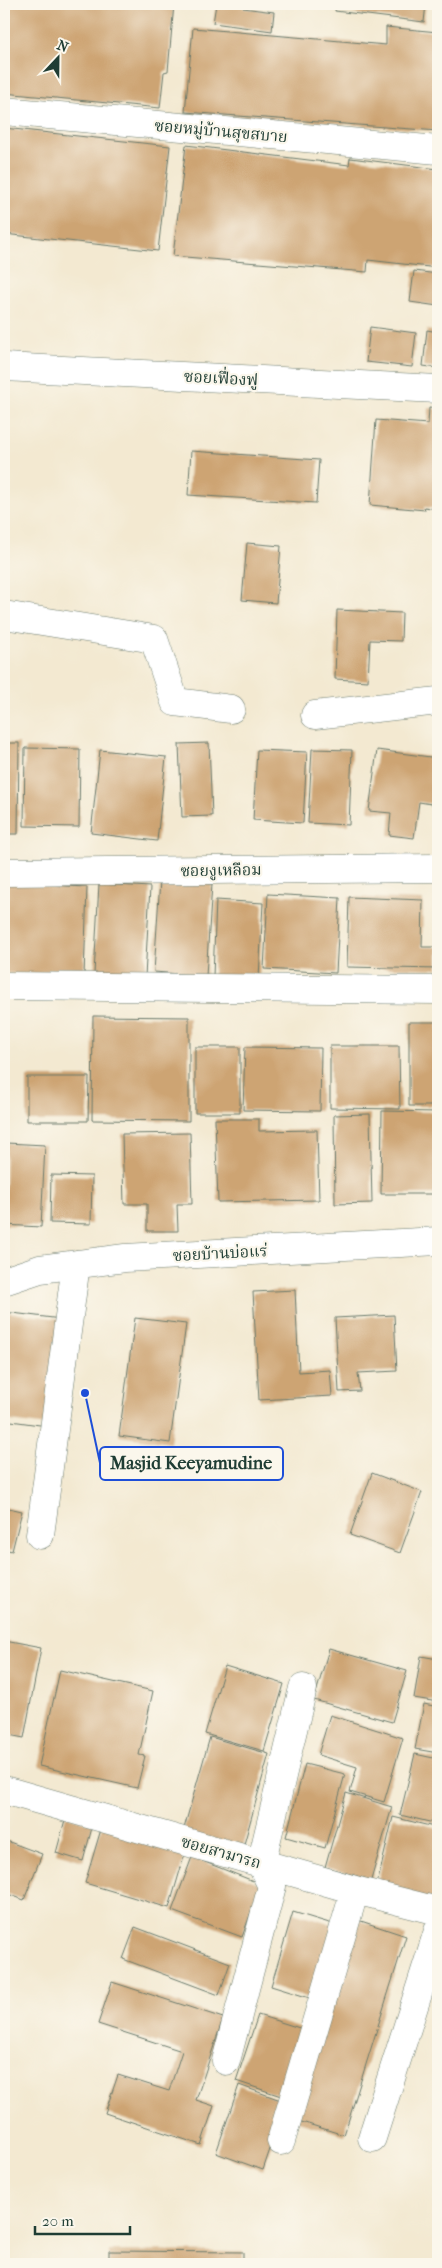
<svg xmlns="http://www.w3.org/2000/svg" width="442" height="2268" viewBox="0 0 442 2268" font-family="'IM FELL French Canon','Noto Serif Thai',serif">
  <rect width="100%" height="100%" fill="#fbf7ec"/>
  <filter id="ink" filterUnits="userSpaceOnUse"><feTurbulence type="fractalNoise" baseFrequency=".02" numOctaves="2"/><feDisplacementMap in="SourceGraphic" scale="10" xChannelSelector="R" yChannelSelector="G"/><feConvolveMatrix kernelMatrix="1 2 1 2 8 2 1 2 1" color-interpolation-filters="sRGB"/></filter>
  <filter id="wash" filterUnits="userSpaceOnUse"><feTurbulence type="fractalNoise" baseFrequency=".0096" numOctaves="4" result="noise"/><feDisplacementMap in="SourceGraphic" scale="20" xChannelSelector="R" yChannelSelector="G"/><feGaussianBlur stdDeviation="1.12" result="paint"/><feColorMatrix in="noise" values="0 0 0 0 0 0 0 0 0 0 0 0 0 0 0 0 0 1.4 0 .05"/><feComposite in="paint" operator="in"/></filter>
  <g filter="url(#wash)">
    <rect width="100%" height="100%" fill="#f3e9d1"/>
    <g id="blocks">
      <path fill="#cda473" d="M4,4H174L168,71L164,72L160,108L4,93Z
        M216,4H244L243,8L274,12L272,31L213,23Z
        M336,4H426L424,22L335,11Z
        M386,27L438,32V131L185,112L193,28L386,45Z
        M4,128L170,146L158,251L4,234Z
        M186,145L349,165L350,158L438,169V268L368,260L367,272L173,256Z
        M414,271L438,274V306L410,302Z
        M370,327L416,333L412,367L366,362Z
        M427,330L438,332V368L423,366Z
        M429,408L438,409V509L424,507L425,510L370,505L376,420L428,424Z
        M191,451L319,460L316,503L188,495Z
        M247,543L281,546L276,603L242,600Z
        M337,610L402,613L401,641L370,640L368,681L335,679Z
        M436,618L438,619V642H435Z
        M4,743H19L18,834H4Z
        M209,743L212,816L182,817L179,744Z
        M25,748L80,749L79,827L24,826Z
        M312,749L352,750L349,825L308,823Z
        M100,750L166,757L157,841L91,833Z
        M257,750L307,752L303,823L253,820Z
        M377,750L438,758V805L419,802L414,838L389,835L391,813L369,811Z
        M160,880L212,884L206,976L154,972Z
        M4,883L87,887L84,976L4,973Z
        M99,884L150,887L145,977L94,974Z
        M268,894L340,898L336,973L264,969Z
        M349,897L423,900L422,947H438V969L347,967Z
        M216,900L263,903L259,978L213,976Z
        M93,1016L189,1017V1121L92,1120Z
        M409,1022H438V1106H409Z
        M330,1046H399L400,1109L330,1108Z
        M195,1047H240V1113H195Z
        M245,1047L321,1048L320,1111L243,1110Z
        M27,1077H89L88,1121H27Z
        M382,1111L438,1112V1194H381Z
        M370,1114L372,1203L335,1204L334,1115Z
        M215,1119H259V1131L317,1130L319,1200L218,1202Z
        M190,1133L192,1204H177L178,1231H147V1204H124L122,1134Z
        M6,1143L45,1145L41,1227L4,1225Z
        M51,1175L92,1176L91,1224L50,1223Z
        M295,1290L299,1372L330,1370L332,1396L259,1400L253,1292Z
        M4,1312L61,1319L47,1426L4,1420Z
        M394,1315L397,1371L358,1373L360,1391L339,1392L335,1318Z
        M135,1318L186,1324L170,1443L119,1436Z
        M372,1473L422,1492L400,1553L350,1535Z
        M4,1507L22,1511L12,1551L4,1549Z
        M4,1641L41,1648L24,1738L4,1734Z
        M329,1649L407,1671L392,1722L314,1700Z
        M421,1656L438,1659V1702L414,1698Z
        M225,1666L284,1684L264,1751L205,1734Z
        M60,1670L153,1691L139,1755L145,1756L137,1788L39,1766Z
        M424,1704L438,1707V1753L415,1749Z
        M330,1715L403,1738L384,1802L350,1792L357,1767L318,1755Z
        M210,1737L269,1754L241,1855L181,1839Z
        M415,1754L438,1759V1824L400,1815Z
        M305,1764L345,1774L325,1848L286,1837Z
        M346,1793L392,1807L371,1880L325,1867Z
        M66,1816L93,1824L83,1861L56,1853Z
        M393,1817L438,1828V1903L376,1889Z
        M102,1826L186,1850L169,1908L85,1883Z
        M4,1840L42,1854L24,1900L8,1894L6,1898L4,1897Z
        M192,1857L261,1884L242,1937L172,1911Z
        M293,1912L336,1925L313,1999L271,1986Z
        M358,1920L406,1936L344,2135L295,2120Z
        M135,1927L230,1963L219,1995L123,1959Z
        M112,1982L223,2018L196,2100L214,2106L201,2145L105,2113L118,2075L169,2091L182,2051L98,2024Z
        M258,2015L306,2030L284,2097L236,2081Z
        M239,2085L286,2102L263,2170L216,2153Z
        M109,2251L243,2252V2264H109Z"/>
    </g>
  </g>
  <g filter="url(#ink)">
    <use href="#blocks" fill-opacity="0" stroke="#69796b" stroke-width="1"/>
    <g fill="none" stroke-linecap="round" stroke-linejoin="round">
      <g stroke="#69796b" stroke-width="29">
        <path id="street" d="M4,111L438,150
          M4,367L438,389
          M4,615L154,639L175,702L231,709
          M315,715L438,701
          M4,872L438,868
          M4,986L438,990
          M4,1281L40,1269L125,1258L438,1241
          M40,1535L76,1264
          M4,1790L355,1890L438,1911
          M226,2061L272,1886L261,1864L303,1688
          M372,2138L438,1931
          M281,2141L355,1890"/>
      </g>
      <use href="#street" stroke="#fff" stroke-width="28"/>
    </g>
  </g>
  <g text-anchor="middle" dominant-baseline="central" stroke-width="4.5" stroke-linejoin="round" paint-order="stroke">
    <g font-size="16" fill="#1f3d34" stroke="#fbf7ec">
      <text transform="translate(221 131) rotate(5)">ซอยหมู่บ้านสุขสบาย</text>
      <text transform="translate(221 378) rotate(3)">ซอยเฟื่องฟู</text>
      <text transform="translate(221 870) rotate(-1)">ซอยงูเหลือม</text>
      <text transform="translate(220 1253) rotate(-3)">ซอยบ้านบ่อแร่</text>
      <text transform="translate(221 1852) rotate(16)">ซอยสามารถ</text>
    </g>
  </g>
  <path fill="none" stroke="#1d4ed8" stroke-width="2" d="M85 1393L100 1463"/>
  <circle fill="#1d4ed8" stroke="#fbf7ec" stroke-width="2" cx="85" cy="1393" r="5"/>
  <rect fill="#fbf7ec" stroke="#1d4ed8" stroke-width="2" x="100" y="1447" width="183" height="33" rx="5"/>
  <g font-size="18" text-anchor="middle" font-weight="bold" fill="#1f3d34">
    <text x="191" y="1469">Masjid Keeyamudine</text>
  </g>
  <rect width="442" height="2268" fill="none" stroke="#fbf7ec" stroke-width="20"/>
  <g transform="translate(58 58) rotate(22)" stroke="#fbf7ec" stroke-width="4" paint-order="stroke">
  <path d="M0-4L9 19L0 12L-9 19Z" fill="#1f3d34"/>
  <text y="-8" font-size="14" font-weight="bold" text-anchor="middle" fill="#1f3d34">N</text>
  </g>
  <path d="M35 2226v8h95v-8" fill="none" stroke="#1f3d34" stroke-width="2.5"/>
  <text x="42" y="2226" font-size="15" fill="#1f3d34" stroke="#fbf7ec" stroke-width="4" paint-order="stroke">20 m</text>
</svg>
